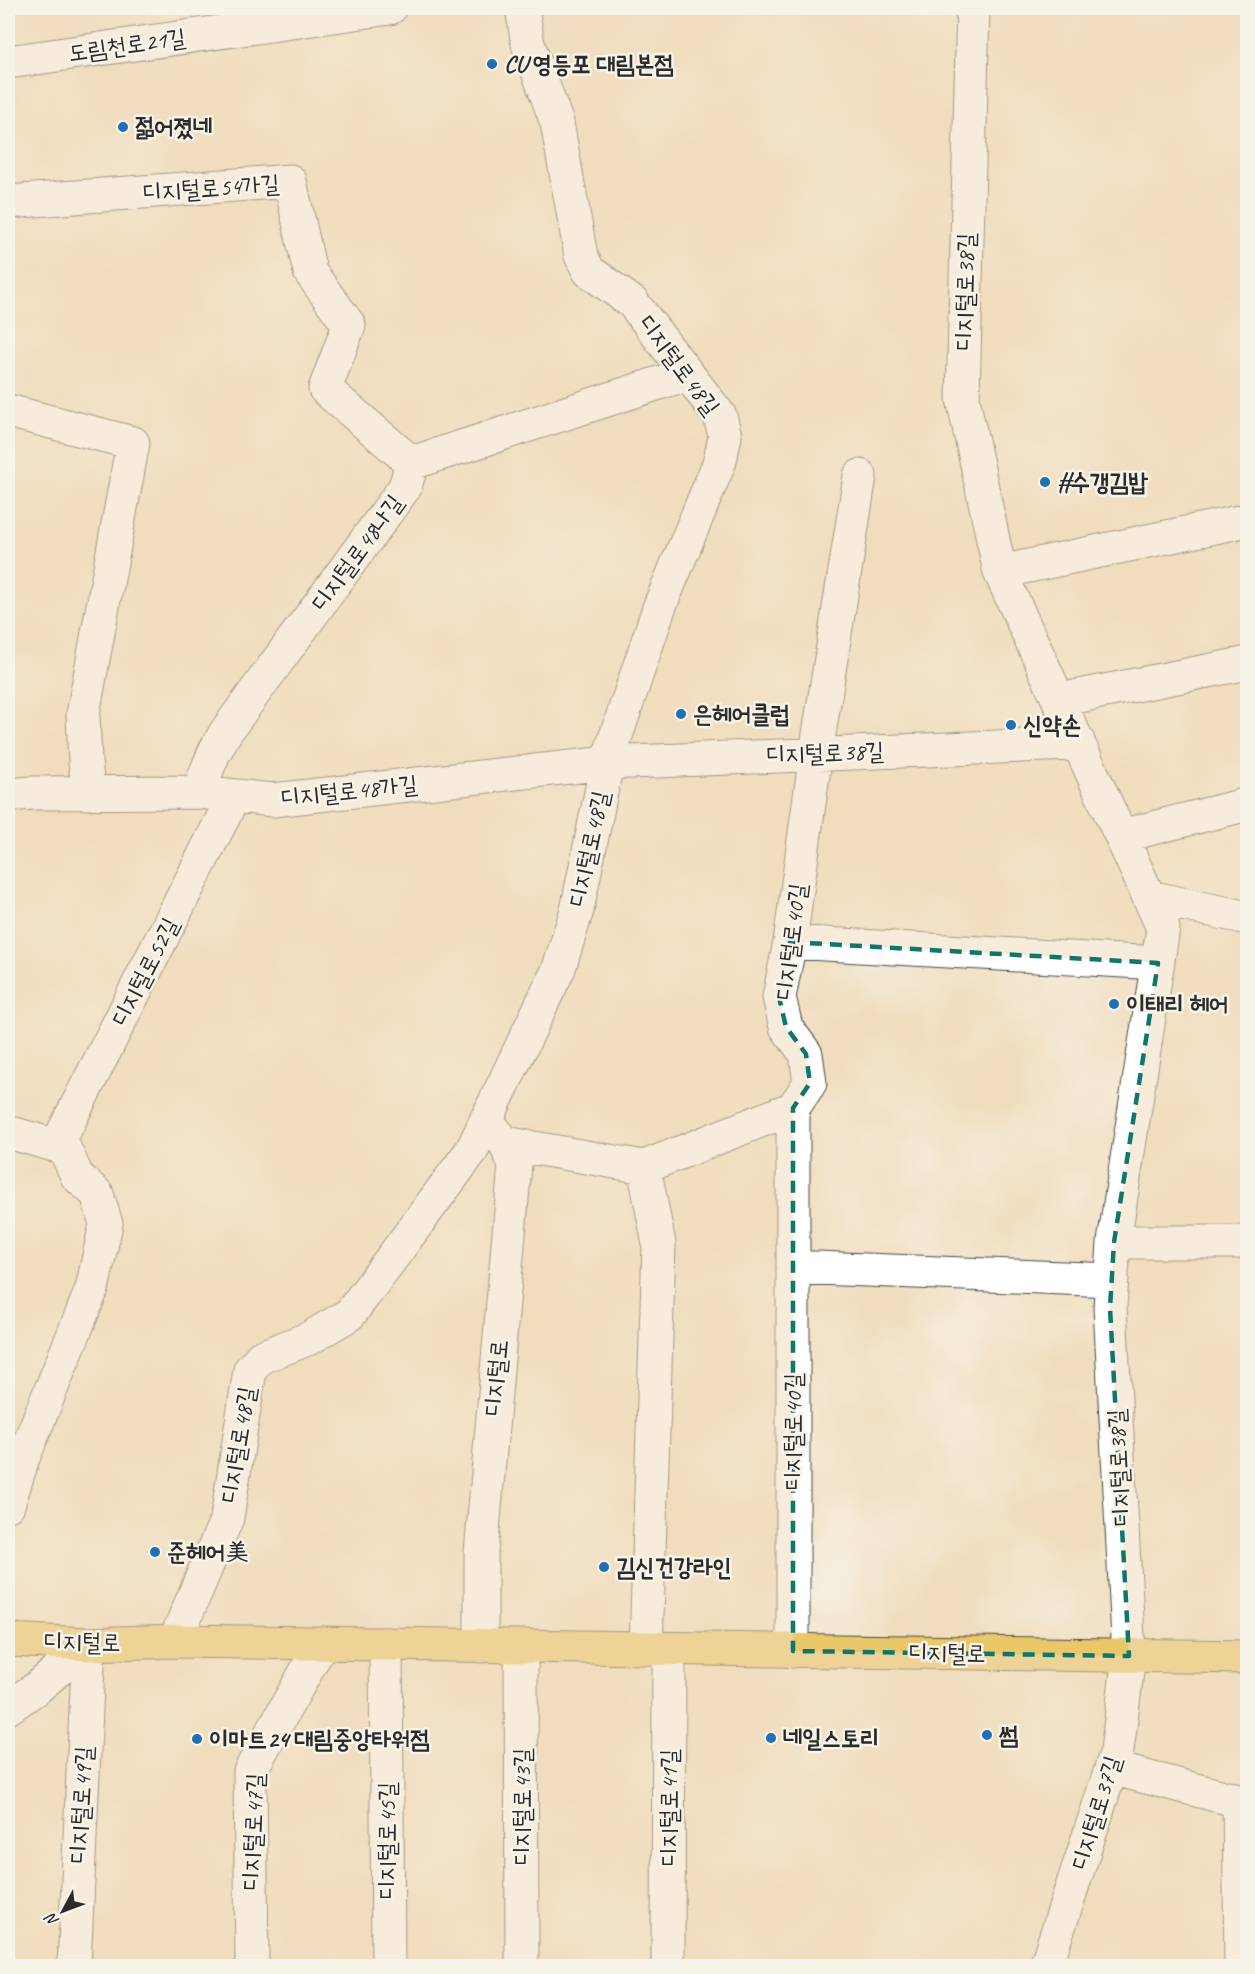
<svg xmlns="http://www.w3.org/2000/svg" width="1255" height="1974" viewBox="0 0 1255 1974" font-family="Caveat,'LXGW WenKai TC','Poor Story',sans-serif">
  <rect width="100%" height="100%" fill="#f7f3e8"/>
  <filter id="ink" filterUnits="userSpaceOnUse"><feTurbulence type="fractalNoise" baseFrequency=".0167" numOctaves="2"/><feDisplacementMap in="SourceGraphic" scale="12" xChannelSelector="R" yChannelSelector="G"/><feConvolveMatrix kernelMatrix="1 2 1 2 8 2 1 2 1" color-interpolation-filters="sRGB"/></filter>
  <filter id="wash" filterUnits="userSpaceOnUse"><feTurbulence type="fractalNoise" baseFrequency=".008" numOctaves="4" result="noise"/><feDisplacementMap in="SourceGraphic" scale="24" xChannelSelector="R" yChannelSelector="G"/><feGaussianBlur stdDeviation="1.35" result="paint"/><feColorMatrix in="noise" values="0 0 0 0 0 0 0 0 0 0 0 0 0 0 0 0 0 1.4 0 .05"/><feComposite in="paint" operator="in"/></filter>
  <g filter="url(#wash)">
    <rect width="100%" height="100%" fill="#f0ddbd"/>
  </g>
  <g filter="url(#ink)">
    <g fill="none" stroke-linecap="round" stroke-linejoin="round">
      <g stroke="#494641" stroke-width="35">
        <path id="minor" d="M973,8L963,399L1000,572L1163,928L1114,1242L1110,1308L1129,1656L1117,1751L1046,1966
          M8,62L390,8
          M8,202L290,181L310,272L349,325L325,389L412,463
          M8,411L133,443L83,714L85,763L89,793
          M1000,572L1248,520
          M1059,700L1248,663
          M198,792L214,753L225,733L405,487L412,463L687,374
          M8,795L32,793L198,792L273,800L607,763L1071,744L1078,741
          M1121,836L1248,804
          M1149,897L1248,918
          M790,942L1158,963
          M8,1132L64,1148
          M505,1143L644,1167
          M644,1167L659,1244L646,1648
          M644,1167L793,1108
          M1114,1242H1248
          M793,1267L1112,1280
          M8,1505L23,1458L92,1289L106,1224L97,1194L77,1176L60,1139L234,796
          M175,1641L227,1518L250,1370L261,1357L310,1338L350,1314L472,1150L559,968L577,910L607,763L659,608L720,461L725,436L720,416L633,303L589,271L581,256L557,123L528,44L522,8
          M386,1644L388,1966
          M481,1646V1553L515,1165L505,1143L486,1120
          M521,1647L522,1966
          M793,1651V1108L810,1083L806,1054L786,1027L779,997L790,942L816,753L860,476
          M8,1708L38,1687L89,1644
          M1111,1768L1239,1801L1241,1966
          M74,1966L89,1644
          M252,1966L250,1771L322,1643
          M668,1966L669,1649"/>
      </g>
      <g stroke="#494641" stroke-width="35">
        <path id="major" d="M8,1640L89,1644L175,1641L1248,1657"/>
      </g>
      <use href="#minor" stroke="#fff" stroke-width="33"/>
      <use href="#major" stroke="#eac769" stroke-width="33"/>
    </g>
  </g>
  <path d="M0 0H1255V1974H0ZM790,942L1158,963L1114,1242L1110,1308L1129,1656L793,1651V1108L810,1083L806,1054L786,1027L779,997Z" fill="#f0ddbd" fill-opacity=".55" fill-rule="evenodd"/>
  <path fill="none" stroke="#0f766e" stroke-width="4.5" stroke-dasharray="12 8" stroke-linejoin="round" d="M790,942L1158,963L1114,1242L1110,1308L1129,1656L793,1651V1108L810,1083L806,1054L786,1027L779,997Z"/>
  <g fill="#1f6fb2" stroke="#f7f3e8" stroke-width="2">
    <circle cx="492" cy="64" r="6"/>
    <circle cx="123" cy="127" r="6"/>
    <circle cx="1045" cy="482" r="6"/>
    <circle cx="681" cy="714" r="6"/>
    <circle cx="1011" cy="725" r="6"/>
    <circle cx="1114" cy="1004" r="6"/>
    <circle cx="155" cy="1552" r="6"/>
    <circle cx="604" cy="1567" r="6"/>
    <circle cx="987" cy="1735" r="6"/>
    <circle cx="771" cy="1738" r="6"/>
    <circle cx="197" cy="1739" r="6"/>
  </g>
  <g text-anchor="middle" dominant-baseline="central" stroke-width="5" stroke-linejoin="round" paint-order="stroke">
    <g font-size="24" fill="#2b2b2b" stroke="#f7f3e8">
      <text transform="translate(127 45) rotate(-8)">도림천로21길</text>
      <text transform="translate(211 188) rotate(-4)">디지털로54가길</text>
      <text transform="translate(965 292) rotate(-89)">디지털로38길</text>
      <text transform="translate(679 365) rotate(53)">디지털로48길</text>
      <text transform="translate(357 553) rotate(-54)">디지털로48나길</text>
      <text transform="translate(825 753) rotate(-2)">디지털로38길</text>
      <text transform="translate(349 791) rotate(-6)">디지털로48가길</text>
      <text transform="translate(589 849) rotate(-78)">디지털로48길</text>
      <text transform="translate(791 942) rotate(-83)">디지털로40길</text>
      <text transform="translate(145 972) rotate(-63)">디지털로52길</text>
      <text transform="translate(496 1378) rotate(-85)">디지털로</text>
      <text transform="translate(793 1432) rotate(-90)">디지털로40길</text>
      <text transform="translate(238 1445) rotate(-81)">디지털로48길</text>
      <text transform="translate(1119 1468) rotate(-93)">디지털로38길</text>
      <text transform="translate(82 1642) rotate(1)">디지털로</text>
      <text transform="translate(947 1653) rotate(1)">디지털로</text>
      <text transform="translate(81 1805) rotate(-87)">디지털로49길</text>
      <text transform="translate(522 1807) rotate(-90)">디지털로43길</text>
      <text transform="translate(669 1808) rotate(-90)">디지털로41길</text>
      <text transform="translate(1096 1813) rotate(-73)">디지털로37길</text>
      <text transform="translate(253 1832) rotate(-88)">디지털로47길</text>
      <text transform="translate(387 1841) rotate(-90)">디지털로45길</text>
    </g>
    <g font-size="24" font-weight="bold" fill="#2b2b2b" stroke="#f7f3e8" text-anchor="start">
      <text x="504" y="64">CU 영등포 대림본점</text>
      <text x="135" y="127">젊어졌네</text>
      <text x="1057" y="482">#수갱김밥</text>
      <text x="693" y="714">은헤어클럽</text>
      <text x="1023" y="725">신약손</text>
      <text x="1126" y="1004">이태리 헤어</text>
      <text x="167" y="1552">준헤어美</text>
      <text x="616" y="1567">김신건강라인</text>
      <text x="999" y="1735">썸</text>
      <text x="783" y="1738">네일스토리</text>
      <text x="209" y="1739">이마트24 대림중앙타워점</text>
    </g>
  </g>
  <rect width="1255" height="1974" fill="none" stroke="#f7f3e8" stroke-width="30"/>
  <g transform="translate(63 1911) rotate(229)" stroke="#f7f3e8" stroke-width="4.5" paint-order="stroke">
  <path d="M0-4.5L10 22L0 15L-10 22Z" fill="#2b2b2b"/>
  <text y="-9" font-size="16" font-weight="bold" text-anchor="middle" fill="#2b2b2b">N</text>
  </g>
</svg>
